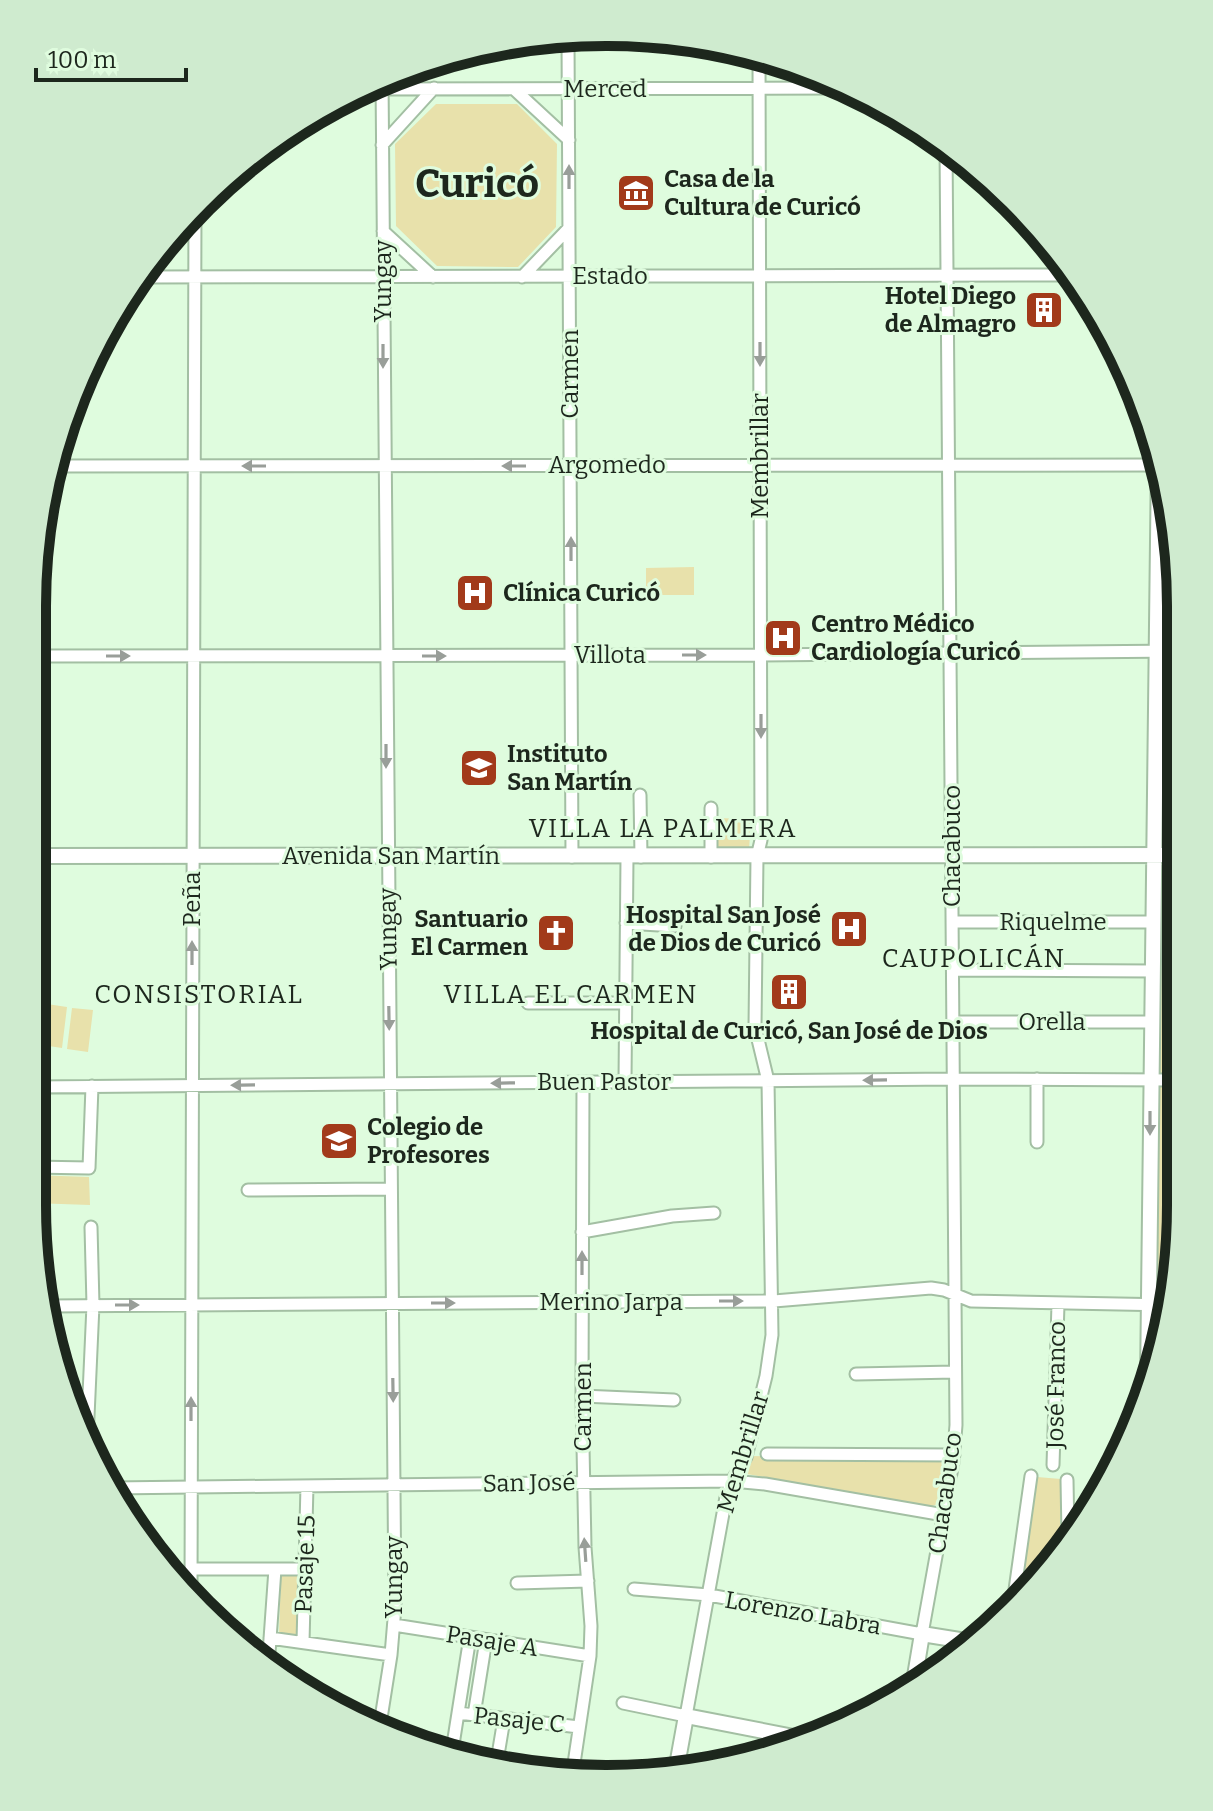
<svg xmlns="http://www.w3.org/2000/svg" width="1213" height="1811" viewBox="0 0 1213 1811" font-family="Bitter,serif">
  <rect width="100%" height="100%" fill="#dffcde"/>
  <path fill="#e8e1ab" d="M436,104H517L557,144L556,227L518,267L437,266L396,226L395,144Z
    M1165,479L1170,494L1181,607L1170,1316L1156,1357L1162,848L1161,557Z
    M694,567V595H646V568Z
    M714,818L751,819L749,850H714Z
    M47,1004L67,1007L62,1048L42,1045Z
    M72,1008L93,1010L88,1052L67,1049Z
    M32,1175L89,1177L90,1205L32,1203Z
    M751,1456L944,1461L947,1464L938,1504L932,1506L747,1474Z
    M1037,1477L1061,1479L1060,1545L1018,1603Z
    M281,1573L300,1574L298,1636L279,1635Z"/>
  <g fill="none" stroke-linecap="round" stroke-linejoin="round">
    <g stroke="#a3bfa3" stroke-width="15">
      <path id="minor" d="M568,36L572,857
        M362,89L849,88
        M515,90L569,140
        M382,145L434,88
        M383,231L433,277
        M145,277L1074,275
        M522,277L569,228
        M53,466L1158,465
        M40,656L761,655L1180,651
        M640,795L641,857
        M711,857V808
        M952,922H1154
        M626,923L675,926
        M953,970L1153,971
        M528,1003H625
        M953,1022H1151
        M625,1082L627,857
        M34,1087L953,1079L1174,1080
        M1037,1142V1079
        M33,1167L89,1168L92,1086
        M248,1190L390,1189
        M582,1232L672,1216L714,1213
        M49,1306L774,1301L931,1288L944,1290L971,1301L1170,1305
        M856,1374L955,1372
        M582,1396L674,1400
        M87,1439L93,1305L91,1227
        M767,1454L954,1455
        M1053,1465L1058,1304
        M1067,1480L1068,1534
        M111,1488L732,1481L765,1484L944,1515
        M192,1569H305
        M517,1583L588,1581
        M634,1589L709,1595L922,1634L953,1462L956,1425L946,145
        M191,1590L195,207
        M1012,1611L1031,1476
        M394,1625L590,1656
        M270,1638L391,1655
        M303,1642L307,1486
        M268,1667L275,1569
        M623,1703L686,1716L726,1497L732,1481L746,1457L766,1376L772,1335L768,1081L755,1027L757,857L761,840L759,55
        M458,1713L579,1727
        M474,1715L486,1640
        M379,1731L391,1655L395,1607L382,78
        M452,1751L470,1637
        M497,1761L504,1719
        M572,1777L590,1656L591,1626L585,1547L582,1396L583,1082"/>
    </g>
    <g stroke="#a3bfa3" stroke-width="18">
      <path id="major" d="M37,856L1177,855
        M1148,1381L1159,457
        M913,1688L922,1634L972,1642
        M676,1771L686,1716L799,1738"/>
    </g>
    <use href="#minor" stroke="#fff" stroke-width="11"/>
    <use href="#major" stroke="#fff" stroke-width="14"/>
  </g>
  <defs><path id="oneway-solid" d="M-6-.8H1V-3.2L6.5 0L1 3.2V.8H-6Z" transform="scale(2)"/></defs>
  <g fill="#999e99">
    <use href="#oneway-solid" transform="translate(569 177) rotate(-90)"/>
    <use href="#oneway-solid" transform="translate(760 354) rotate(90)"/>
    <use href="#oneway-solid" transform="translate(383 356) rotate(90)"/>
    <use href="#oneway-solid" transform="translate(254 466) rotate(180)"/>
    <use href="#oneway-solid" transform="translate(514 466) rotate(180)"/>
    <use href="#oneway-solid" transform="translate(571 549) rotate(-90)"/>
    <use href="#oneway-solid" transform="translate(694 655)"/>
    <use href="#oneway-solid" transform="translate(118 656)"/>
    <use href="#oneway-solid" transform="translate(434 656)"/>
    <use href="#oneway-solid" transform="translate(761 726) rotate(90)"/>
    <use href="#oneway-solid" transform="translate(386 756) rotate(90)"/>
    <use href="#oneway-solid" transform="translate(192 953) rotate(-90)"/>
    <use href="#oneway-solid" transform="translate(389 1018) rotate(89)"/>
    <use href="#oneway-solid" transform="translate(875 1080) rotate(179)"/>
    <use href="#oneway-solid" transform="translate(503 1083) rotate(179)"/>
    <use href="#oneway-solid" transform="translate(243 1085) rotate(179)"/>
    <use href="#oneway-solid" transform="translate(1150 1123) rotate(90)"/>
    <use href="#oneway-solid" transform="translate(582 1263) rotate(-90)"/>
    <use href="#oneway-solid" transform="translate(731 1301)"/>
    <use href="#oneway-solid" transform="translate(443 1303)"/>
    <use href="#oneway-solid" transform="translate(127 1305)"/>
    <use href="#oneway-solid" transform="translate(393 1390) rotate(89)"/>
    <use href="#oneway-solid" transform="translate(191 1409) rotate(-90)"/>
    <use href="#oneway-solid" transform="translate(585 1550) rotate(-94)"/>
  </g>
  <defs>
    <g id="museum-square" transform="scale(2)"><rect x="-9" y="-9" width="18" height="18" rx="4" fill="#a23a1a" stroke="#dffcde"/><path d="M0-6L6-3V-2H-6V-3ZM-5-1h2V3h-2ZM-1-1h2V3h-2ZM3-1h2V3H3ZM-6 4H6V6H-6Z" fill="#fff"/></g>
    <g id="building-square" transform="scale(2)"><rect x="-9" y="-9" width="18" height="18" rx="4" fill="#a23a1a" stroke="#dffcde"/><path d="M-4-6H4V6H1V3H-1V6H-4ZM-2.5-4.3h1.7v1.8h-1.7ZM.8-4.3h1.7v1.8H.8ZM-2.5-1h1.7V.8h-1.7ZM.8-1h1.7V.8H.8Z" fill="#fff"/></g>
    <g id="hospital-square" transform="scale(2)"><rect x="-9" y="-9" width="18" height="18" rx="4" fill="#a23a1a" stroke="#dffcde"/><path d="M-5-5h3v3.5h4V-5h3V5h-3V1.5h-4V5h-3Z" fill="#fff"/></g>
    <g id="school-square" transform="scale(2)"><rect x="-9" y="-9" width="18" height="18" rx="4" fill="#a23a1a" stroke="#dffcde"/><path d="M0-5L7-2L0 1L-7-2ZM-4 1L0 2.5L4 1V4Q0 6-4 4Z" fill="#fff"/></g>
    <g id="church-square" transform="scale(2)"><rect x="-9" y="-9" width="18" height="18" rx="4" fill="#a23a1a" stroke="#dffcde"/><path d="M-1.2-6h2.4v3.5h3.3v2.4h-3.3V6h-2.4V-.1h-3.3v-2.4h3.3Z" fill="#fff"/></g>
    <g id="university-square" transform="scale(2)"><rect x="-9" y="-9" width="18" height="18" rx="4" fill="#a23a1a" stroke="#dffcde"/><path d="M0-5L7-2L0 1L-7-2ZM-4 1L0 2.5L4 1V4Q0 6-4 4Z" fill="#fff"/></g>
  </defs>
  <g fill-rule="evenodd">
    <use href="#museum-square" x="636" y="193"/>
    <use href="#building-square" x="1044" y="310"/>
    <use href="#hospital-square" x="475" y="593"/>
    <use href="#hospital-square" x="783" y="638"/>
    <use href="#school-square" x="479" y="768"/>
    <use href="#hospital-square" x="849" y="929"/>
    <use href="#church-square" x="556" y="933"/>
    <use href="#building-square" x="789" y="992"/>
    <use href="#university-square" x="339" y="1141"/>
  </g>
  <g text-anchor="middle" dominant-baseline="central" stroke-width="6" stroke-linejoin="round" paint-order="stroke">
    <g font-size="24" fill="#1d271d" stroke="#dffcde">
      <text x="605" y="89">Merced</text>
      <text x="610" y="276">Estado</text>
      <text transform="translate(383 281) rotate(-90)">Yungay</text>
      <text transform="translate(570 374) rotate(-90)">Carmen</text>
      <text transform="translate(760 456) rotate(-90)">Membrillar</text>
      <text x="607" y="465">Argomedo</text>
      <text x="610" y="655">Villota</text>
      <text transform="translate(952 846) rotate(-90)">Chacabuco</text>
      <text x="391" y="856">Avenida San Martín</text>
      <text transform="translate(192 899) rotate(-90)">Peña</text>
      <text x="1053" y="922">Riquelme</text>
      <text transform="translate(388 929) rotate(-91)">Yungay</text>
      <text x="1052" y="1022">Orella</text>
      <text x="604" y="1082">Buen Pastor</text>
      <text x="611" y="1302">Merino Jarpa</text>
      <text transform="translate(1056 1385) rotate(-89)">José Franco</text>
      <text transform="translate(583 1407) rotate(-90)">Carmen</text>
      <text transform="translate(743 1452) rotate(-73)">Membrillar</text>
      <text transform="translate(529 1483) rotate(-1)">San José</text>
      <text transform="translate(945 1493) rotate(-82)">Chacabuco</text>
      <text transform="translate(305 1564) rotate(-88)">Pasaje 15</text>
      <text transform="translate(394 1577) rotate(-90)">Yungay</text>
      <text transform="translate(803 1613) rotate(10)">Lorenzo Labra</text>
      <text transform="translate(492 1641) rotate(9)">Pasaje A</text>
      <text transform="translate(519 1720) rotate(6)">Pasaje C</text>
    </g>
    <g font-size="24" font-weight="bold" fill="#1d271d" stroke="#dffcde" text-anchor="start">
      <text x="664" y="179">Casa de la<tspan x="664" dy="28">Cultura de Curicó</tspan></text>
      <text x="1016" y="296" text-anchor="end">Hotel Diego<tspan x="1016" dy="28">de Almagro</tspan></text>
      <text x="503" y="593">Clínica Curicó</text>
      <text x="811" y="624">Centro Médico<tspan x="811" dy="28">Cardiología Curicó</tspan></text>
      <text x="507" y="754">Instituto<tspan x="507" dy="28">San Martín</tspan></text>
      <text x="821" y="915" text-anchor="end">Hospital San José<tspan x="821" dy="28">de Dios de Curicó</tspan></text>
      <text x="528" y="919" text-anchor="end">Santuario<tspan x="528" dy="28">El Carmen</tspan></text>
      <text x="789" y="1031" text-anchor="middle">Hospital de Curicó, San José de Dios</text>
      <text x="367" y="1127">Colegio de<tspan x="367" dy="28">Profesores</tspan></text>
    </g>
    <g font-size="26" letter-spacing="2" fill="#1d271d" stroke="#dffcde">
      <text x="663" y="828">VILLA LA PALMERA</text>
      <text x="974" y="958">CAUPOLICÁN</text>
      <text x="199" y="994">CONSISTORIAL</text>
      <text x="571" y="994">VILLA EL CARMEN</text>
    </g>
    <g font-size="40" font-weight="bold" fill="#1d271d" stroke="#dffcde">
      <text x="477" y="184">Curicó</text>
    </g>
  </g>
  <path d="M0 0H1213V1811H0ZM606 46H607A560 560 0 0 1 1167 606V1205A560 560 0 0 1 607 1765H606A560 560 0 0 1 46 1205V606A560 560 0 0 1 606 46Z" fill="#cfebcf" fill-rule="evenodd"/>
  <path fill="none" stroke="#1d271d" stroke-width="10" d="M606 46H607A560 560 0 0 1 1167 606V1205A560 560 0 0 1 607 1765H606A560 560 0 0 1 46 1205V606A560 560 0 0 1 606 46Z"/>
  <path d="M36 68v12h150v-12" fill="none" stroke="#1d271d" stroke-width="4"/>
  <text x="48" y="68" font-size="24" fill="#1d271d" stroke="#dffcde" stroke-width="6" paint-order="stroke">100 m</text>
</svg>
